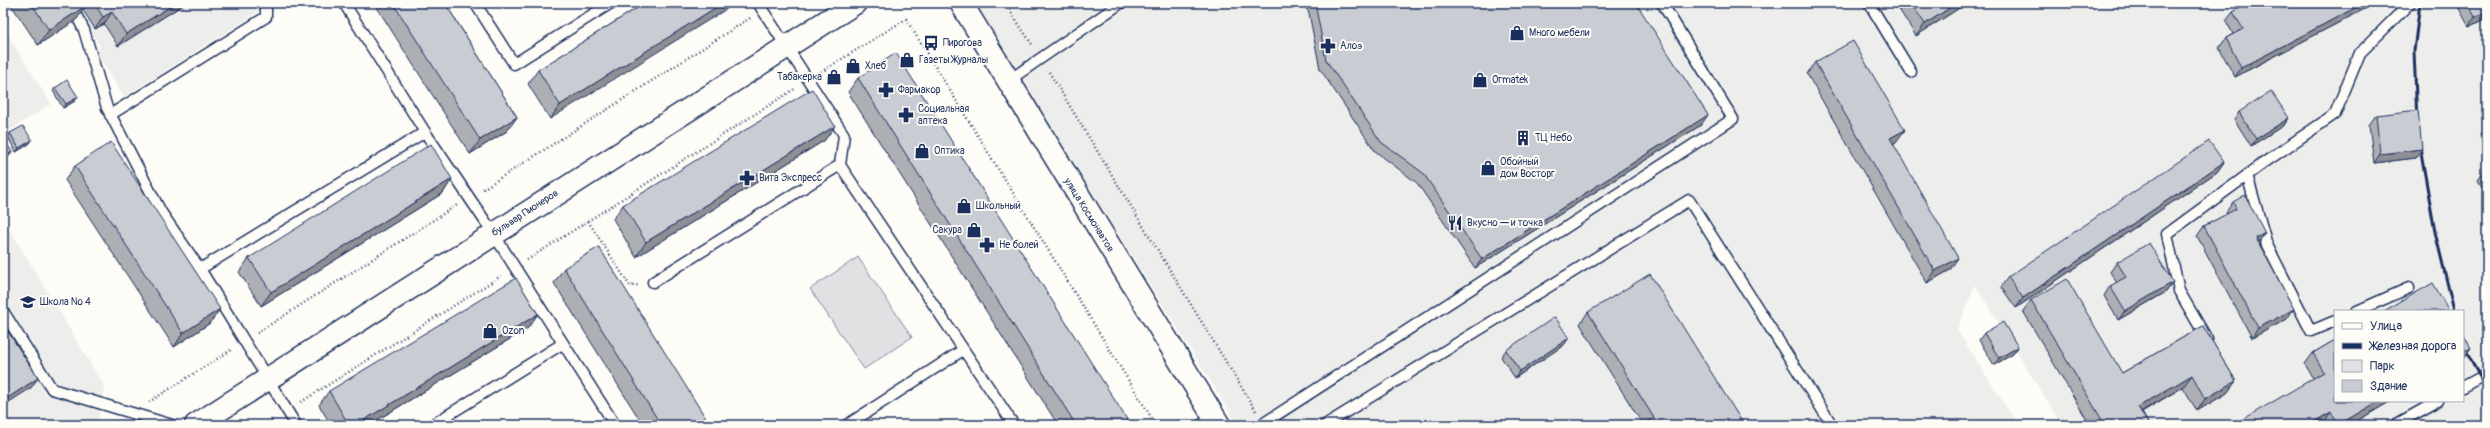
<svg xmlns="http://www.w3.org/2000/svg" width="2490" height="428" viewBox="0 0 2490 428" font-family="Pangolin,sans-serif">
  <rect width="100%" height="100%" fill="#fdfcf7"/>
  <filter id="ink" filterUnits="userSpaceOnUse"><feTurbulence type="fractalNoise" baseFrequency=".025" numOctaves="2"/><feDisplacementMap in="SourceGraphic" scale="8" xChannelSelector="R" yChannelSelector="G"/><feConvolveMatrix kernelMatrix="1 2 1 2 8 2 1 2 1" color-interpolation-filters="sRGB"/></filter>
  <g filter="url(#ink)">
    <path fill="#edeeec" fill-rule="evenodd" d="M76,3H273L124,97L98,55L99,45Z
      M973,3H2487V425H2062L1975,285L1957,330L2018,425H1238ZM2335,311H2463V401H2335Z
      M3,27L51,104L3,135Z
      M3,218L104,386L98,421L91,425H3Z"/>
    <path fill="#e0e1e3" stroke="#7e88a0" d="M858,257L912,337L864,369L810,289Z"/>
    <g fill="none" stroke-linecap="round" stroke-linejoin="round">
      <g stroke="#1b2f5e" stroke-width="13">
        <path id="service" d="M70,3L84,30L107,108L161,212L200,269L296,425
          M344,3L425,132L493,233L615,425
          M475,3L514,64L611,3
          M758,3L844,135L840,165L1014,425
          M1869,3L1911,72
          M1008,81L1121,3
          M110,115L266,17V8L263,3
          M2247,175L2267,245L2311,331L2335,321
          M200,269L425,132
          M653,282L840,165
          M3,311L52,389L172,425
          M2357,311L2409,288
          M2207,339L2179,291L2167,234L2268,160L2335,114L2360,53L2410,3
          M2463,387L2487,374
          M432,425L562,344
          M847,425L963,350
          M1201,425L1214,417
          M1261,425L1733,119L1662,3
          M1325,425L1689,200L1832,425
          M2395,425L2438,401"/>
      </g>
      <g stroke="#1b2f5e" stroke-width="25">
        <path id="tertiary" d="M196,425L855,3"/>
      </g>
      <g stroke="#1b2f5e" stroke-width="25">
        <path id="secondary" d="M961,3L1219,425"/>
      </g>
      <path stroke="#1b2f5e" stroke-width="2.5" stroke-dasharray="1 3" stroke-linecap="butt" d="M1005,3L1033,46
        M821,72L906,19L1156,425
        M1049,72L1256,411
        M483,189L750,18
        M588,221L630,286L639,285
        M527,260L796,88
        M257,333L457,205
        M149,402L231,350
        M301,402L501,276
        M265,425L274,419"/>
      <use href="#service" stroke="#fdfcf7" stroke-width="10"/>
      <use href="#tertiary" stroke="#fdfcf7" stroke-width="22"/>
      <use href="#secondary" stroke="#fdfcf7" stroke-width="22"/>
      <path stroke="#1b2f5e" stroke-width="3" d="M2417,121L2414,51L2420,3
        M2419,141L2435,232L2454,311
        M2463,345L2487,389"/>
    </g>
    <path fill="#adafb5" stroke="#1b2f5e" d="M10,3H186L118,46L104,24L95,29L83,10L76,20L38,45Z
      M374,3H445L517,117L507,131L470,154Z
      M645,3L550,119L528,84L538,70Z
      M1303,3H1636L1701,125L1475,268L1417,183L1375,151L1320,69L1309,13Z
      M1895,3H1967L1916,36Z
      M2376,3L2235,77L2219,48L2226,38L2233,34L2226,21L2233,12Z
      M2456,3H2487V18L2469,27Z
      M1815,62L1896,142L1893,144L1950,270L1927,283L1807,74Z
      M858,78L1125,425H1058L848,92Z
      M55,88L75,101L63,108L53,91Z
      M2239,112L2289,118L2284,125L2251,146L2234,119Z
      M2376,115L2416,158L2374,163L2369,125Z
      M2487,126V148L2480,136Z
      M10,133L32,140L29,144L16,152L8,137Z
      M825,140L636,257L613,219L623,205Z
      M2224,162L2217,172L2016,308L2001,287L2008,277Z
      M75,166L210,323L174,347L65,180Z
      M2487,169V196L2478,180L2485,170Z
      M452,179L443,193L261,306L239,272L249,258Z
      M2233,202L2265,233L2258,243L2287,319L2252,338L2197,236L2204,226L2227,214L2226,212Z
      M2117,262L2173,282L2166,292L2118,320L2104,296L2110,286L2117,283L2110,272Z
      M564,268L710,425H643L554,283Z
      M2031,300L2122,373L2203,326L2236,381L2227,393L2197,411L2183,387L2142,412L2149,425H2090L2023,311Z
      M1588,312L1744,425H1643L1580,324Z
      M528,328L369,425H331L319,405L329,391Z
      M1984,333L2018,347L2013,354L1994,365L1979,340Z
      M2335,340V401H2391L2350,425H2323L2313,378L2305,364L2313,353Z
      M1564,345L1515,378L1501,357L1506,350Z"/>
    <path fill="#8d8f94" stroke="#1b2f5e" d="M176,3H186L118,46L126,34Z
      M723,3H736L550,119L560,105Z
      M1957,3H1967L1916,36L1925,24Z
      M2364,3H2376L2235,77L2241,68Z
      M87,5L76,20L38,45L49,30Z
      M2487,11V18L2469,27L2475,17Z
      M112,12L104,24L95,29L103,17Z
      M78,97L75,101L63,108L66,104Z
      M1708,115L1701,125L1475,268L1482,259Z
      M517,117L507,131L470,154L480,140Z
      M2289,118L2284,125L2251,146L2256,139Z
      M835,126L825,140L636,257L646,242Z
      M1905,130L1896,142L1882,150L1890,138Z
      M32,140L29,144L16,152L19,148Z
      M2422,149L2416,158L2374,163L2380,154Z
      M12,152L5,162L3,163V157Z
      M2224,162L2217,172L2016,308L2023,298Z
      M452,179L443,193L261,306L271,292Z
      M2265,233L2258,243L2256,238Z
      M1958,258L1950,270L1927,283L1935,271Z
      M2173,282L2166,292L2118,320L2125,311Z
      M220,309L210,323L174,347L183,333Z
      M2294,309L2287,319L2252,338L2258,328Z
      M538,314L528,328L369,425H356Z
      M1569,338L1564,345L1515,378L1520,371Z
      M2018,347L2013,354L1994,365L1999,358Z
      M2471,348L2463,359V352Z
      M2192,375L2183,387L2130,418L2138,407Z
      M38,378L31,388L3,406V401Z
      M2236,381L2227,393L2197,411L2205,399Z
      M2379,401H2391L2350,425H2338Z
      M2331,412L2323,424L2320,425H2308Z"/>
    <path fill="#c9ccd3" stroke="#1b2f5e" d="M31,3H86L87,5L49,30Z
      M94,3H176L126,34L112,12L103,17Z
      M393,3H445L517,117L480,140Z
      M645,3H723L560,105L538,70Z
      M1315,3H1636L1708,115L1482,259L1423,173L1381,142L1326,60Z
      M1911,3H1957L1925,24Z
      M2250,3H2364L2241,68L2226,38L2243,29L2233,12Z
      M2468,3H2487V11L2475,17Z
      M1853,41L1905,130L1890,138L1958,258L1935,271L1815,62Z
      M896,53L1128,421L1122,425H1076L858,78Z
      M67,80L78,97L66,104L55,88Z
      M812,89L835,126L646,242L623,205Z
      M2271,91L2289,118L2256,139L2239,112Z
      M2418,110L2422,149L2380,154L2376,115Z
      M23,126L32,140L19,148L10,133Z
      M3,138L12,152L3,157Z
      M2209,141L2224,162L2023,298L2008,277Z
      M111,142L220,309L183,333L75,166Z
      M431,144L452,179L271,292L249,258Z
      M2245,195L2265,233L2256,238L2294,309L2258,328L2204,226L2236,209L2233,202Z
      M2149,243L2173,282L2125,311L2110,286L2126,277L2117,262Z
      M599,247L710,425H661L564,268Z
      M1650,274L1744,425H1643L1654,418L1588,312Z
      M516,278L538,314L356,425H349L329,391Z
      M2067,279L2122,373L2203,326L2236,381L2205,399L2192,375L2138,407L2149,425H2105L2031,300Z
      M2433,283L2449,311H2384Z
      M1555,317L1569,338L1520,371L1506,350Z
      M2003,322L2018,347L1999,358L1984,333Z
      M3,324L38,378L3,401Z
      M2463,334L2471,348L2463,352Z
      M2335,340V401H2379L2338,425L2331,412L2308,425H2233L2324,372L2313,353Z"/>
  </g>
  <defs>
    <g id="shop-bare" transform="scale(1.2)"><path d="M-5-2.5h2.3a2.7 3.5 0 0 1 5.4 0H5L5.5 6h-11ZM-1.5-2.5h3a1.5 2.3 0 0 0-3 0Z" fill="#1b2f5e" stroke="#fdfcf7" stroke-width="2.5" paint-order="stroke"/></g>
    <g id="bus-bare" transform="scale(1.2)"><path d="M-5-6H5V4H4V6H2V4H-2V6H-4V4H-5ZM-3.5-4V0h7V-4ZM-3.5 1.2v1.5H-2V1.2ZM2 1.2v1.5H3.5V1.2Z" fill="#1b2f5e" stroke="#fdfcf7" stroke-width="2.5" paint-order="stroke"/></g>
    <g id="pharmacy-bare" transform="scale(1.2)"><path d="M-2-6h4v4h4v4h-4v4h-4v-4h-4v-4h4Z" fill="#1b2f5e" stroke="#fdfcf7" stroke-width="2.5" paint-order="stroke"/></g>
    <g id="building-bare" transform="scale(1.2)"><path d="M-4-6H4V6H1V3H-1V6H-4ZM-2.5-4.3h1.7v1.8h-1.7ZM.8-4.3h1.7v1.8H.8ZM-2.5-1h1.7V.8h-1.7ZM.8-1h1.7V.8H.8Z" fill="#1b2f5e" stroke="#fdfcf7" stroke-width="2.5" paint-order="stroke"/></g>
    <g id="restaurant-bare" transform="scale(1.2)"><path d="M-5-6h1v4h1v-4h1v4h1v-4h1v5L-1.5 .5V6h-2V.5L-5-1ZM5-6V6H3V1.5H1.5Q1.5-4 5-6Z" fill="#1b2f5e" stroke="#fdfcf7" stroke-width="2.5" paint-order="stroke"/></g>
    <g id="school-bare" transform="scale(1.2)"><path d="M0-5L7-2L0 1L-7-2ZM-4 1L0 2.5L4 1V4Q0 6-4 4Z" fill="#1b2f5e" stroke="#fdfcf7" stroke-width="2.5" paint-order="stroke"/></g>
  </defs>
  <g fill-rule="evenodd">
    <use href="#shop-bare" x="1517" y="33"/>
    <use href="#bus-bare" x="931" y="43"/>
    <use href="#pharmacy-bare" x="1328" y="46"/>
    <use href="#shop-bare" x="907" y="60"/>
    <use href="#shop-bare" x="853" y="66"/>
    <use href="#shop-bare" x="834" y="77"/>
    <use href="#shop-bare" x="1480" y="80"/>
    <use href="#pharmacy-bare" x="886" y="90"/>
    <use href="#pharmacy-bare" x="906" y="115"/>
    <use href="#building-bare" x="1523" y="138"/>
    <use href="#shop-bare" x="922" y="151"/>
    <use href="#shop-bare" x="1488" y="168"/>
    <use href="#pharmacy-bare" x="747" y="178"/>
    <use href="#shop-bare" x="964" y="206"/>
    <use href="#restaurant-bare" x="1455" y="223"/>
    <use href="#shop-bare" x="974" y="230"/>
    <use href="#pharmacy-bare" x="987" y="245"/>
    <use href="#school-bare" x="28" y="302"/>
    <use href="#shop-bare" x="490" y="331"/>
  </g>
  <g text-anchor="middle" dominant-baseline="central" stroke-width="4" stroke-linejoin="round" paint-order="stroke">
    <g font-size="10" fill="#1b2f5e" stroke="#fdfcf7" text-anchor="start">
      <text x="1529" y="33">Много мебели</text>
      <text x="943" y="43">Пирогова</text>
      <text x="1340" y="46">Алоэ</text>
      <text x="919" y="60">Газеты Журналы</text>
      <text x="865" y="66">Хлеб</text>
      <text x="822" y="77" text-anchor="end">Табакерка</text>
      <text x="1492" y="80">Ormatek</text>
      <text x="898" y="90">Фармакор</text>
      <text x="918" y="109">Социальная<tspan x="918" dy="12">аптека</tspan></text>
      <text x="1535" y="138">ТЦ Небо</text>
      <text x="934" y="151">Оптика</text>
      <text x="1500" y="162">Обойный<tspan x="1500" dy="12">дом Восторг</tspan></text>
      <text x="759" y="178">Вита Экспресс</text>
      <text x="976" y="206">Школьный</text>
      <text x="1467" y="223">Вкусно — и точка</text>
      <text x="962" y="230" text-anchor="end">Сакура</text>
      <text x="999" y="245">Не болей</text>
      <text x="40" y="302">Школа № 4</text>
      <text x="502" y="331">Ozon</text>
    </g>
    <g font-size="10" fill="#1b2f5e" stroke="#fdfcf7">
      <text transform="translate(525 213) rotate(-33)">бульвар Пионеров</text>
      <text transform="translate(1089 215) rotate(58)">улица Космонавтов</text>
    </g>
  </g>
  <rect width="2490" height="428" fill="none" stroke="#fdfcf7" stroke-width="16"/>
  <rect x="8" y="8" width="2474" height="412" fill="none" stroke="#1b2f5e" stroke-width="1.5" filter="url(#ink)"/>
  <rect x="2334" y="310" width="130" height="92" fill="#fdfcf7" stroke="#a3aaba"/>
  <rect x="2342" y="323" width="20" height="6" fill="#fdfcf7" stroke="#a3aaba"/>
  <text x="2370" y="330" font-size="12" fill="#1b2f5e">Улица</text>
  <rect x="2342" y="343" width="20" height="6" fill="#1b2f5e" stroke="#a3aaba"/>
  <text x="2370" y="350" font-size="12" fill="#1b2f5e">Железная дорога</text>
  <rect x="2342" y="360" width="20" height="12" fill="#e0e1e3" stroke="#a3aaba"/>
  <text x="2370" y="370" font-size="12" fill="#1b2f5e">Парк</text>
  <rect x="2342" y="380" width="20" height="12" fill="#c9ccd3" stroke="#a3aaba"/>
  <text x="2370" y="390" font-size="12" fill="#1b2f5e">Здание</text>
</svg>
